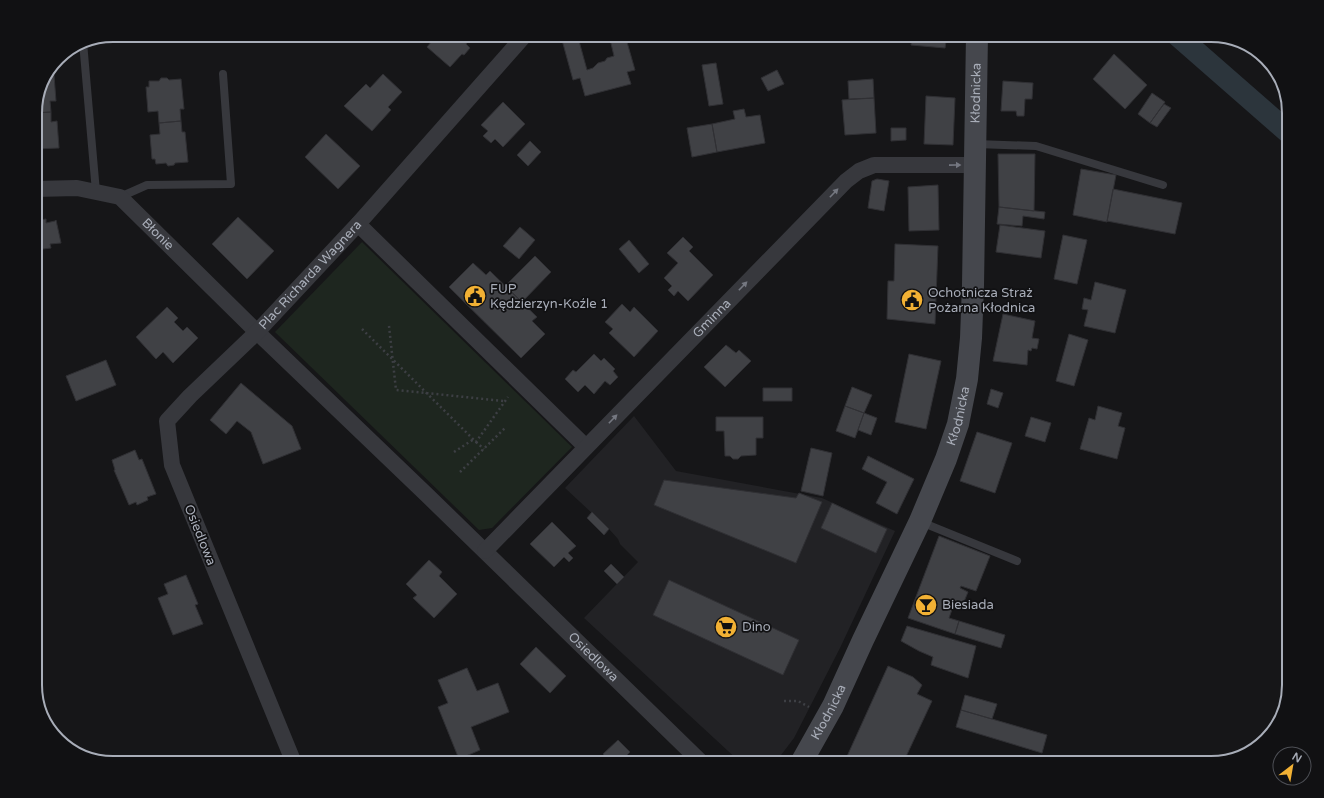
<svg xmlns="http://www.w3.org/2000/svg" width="1324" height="798" viewBox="0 0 1324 798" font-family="'Varela Round',sans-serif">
  <rect width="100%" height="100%" fill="#161618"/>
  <path fill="#222225" d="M634,416L676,471L822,498L895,531L840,648L794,738L775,763H741L584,618L638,562L620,544L618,539L609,529L565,488Z"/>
  <path fill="#1e261f" d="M362,242L572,447L492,528L479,530L275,332Z"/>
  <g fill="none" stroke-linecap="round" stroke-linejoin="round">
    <path stroke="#2c353c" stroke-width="22" d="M1177,35L1289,133"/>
  </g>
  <path fill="#404145" stroke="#303034" d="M437,35H470L472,37L466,44L470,48L464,55L462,54L450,67L427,47Z
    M564,35H581L583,40L579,41L587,70L593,68L598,63L605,61L607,58L614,56L609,35H625L635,70L627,72L631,84L585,96L580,78L573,80L562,40L565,39Z
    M912,35H947L945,48L911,45Z
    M1114,54L1147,85L1125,109L1093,79Z
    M716,63L723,104L709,106L702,65Z
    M777,70L784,84L768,91L761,78Z
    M383,74L402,92L388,107L391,110L372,131L344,106L366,84L370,88Z
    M46,75H54L56,101H50L51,112L35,113L41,83Z
    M161,78H167L169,80L181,79L184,109H180L181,121L159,123L158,111L148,112L146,87H149V81H159Z
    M873,79L874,98L849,99L848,81Z
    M1003,81L1033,83L1032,99H1025L1024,116H1017L1016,111H1001Z
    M1152,93L1165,102L1150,123L1138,114Z
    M926,96L955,98L953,145L924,144Z
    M874,98L876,133L845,135L842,100Z
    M503,102L525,124L503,147L495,139L491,143L483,136L488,131L481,125Z
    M1164,104L1171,108L1157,127L1150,123Z
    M744,109L746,117L760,115L765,143L717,152L712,124L735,119L733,111Z
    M51,112V122L57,121L59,148L35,149V113Z
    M181,121L182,132H185L188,162L175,163L174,165L168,166L166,163L156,164L155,159H152L150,135L160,134L159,123Z
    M712,124L717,152L692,157L687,128Z
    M891,128H906V140L891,141Z
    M326,134L360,166L338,189L305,157Z
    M530,141L541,152L528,166L517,155Z
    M998,154H1035L1034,211L999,207Z
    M1081,169L1116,175L1107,222L1073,215Z
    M877,179L889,181L884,211L868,208L872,181Z
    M938,185L939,230L909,231L908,187Z
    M1113,189L1182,203L1175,234L1107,221Z
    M999,207L1045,212L1044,219L1023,216L1022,226L997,224Z
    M238,217L274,251L247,279L212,244Z
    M46,219V223L55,221L56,220L61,243L50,244L51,248L35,250V221Z
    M1000,225L1045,231L1041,258L996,252Z
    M520,227L535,240L519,259L503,246Z
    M1063,235L1087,240L1077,284L1054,279Z
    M683,237L693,247L689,251L713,275L688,301L678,291L674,296L668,290L672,286L664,278L678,263L667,253Z
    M629,240L649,264L639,273L619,249Z
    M895,244L938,246L935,324L887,319L888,281H894Z
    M535,256L551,272L522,302L505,286Z
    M473,263L486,275L490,271L537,317L532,321L545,334L521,358L449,287Z
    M1095,282L1126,290L1115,333L1084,326L1088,310L1082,309L1084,298L1091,300Z
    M622,304L630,312L634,307L658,331L634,357L609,333L613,329L605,322Z
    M167,307L178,318L174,322L183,331L187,327L198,338L173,363L163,352L156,359L136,337Z
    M1003,314L1035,321L1032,338L1039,339L1037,349L1032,348L1031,351L1028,350L1027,365L993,361Z
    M1069,334L1088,340L1074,386L1056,381Z
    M726,345L736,353L739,350L751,361L725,387L704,367Z
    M594,354L601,361L604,358L615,369L613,371L618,377L610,385L605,381L594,394L585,385L578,392L565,379L573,370L576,372Z
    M909,354L941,361L926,429L895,422Z
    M106,360L116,385L76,401L66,376Z
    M241,383L292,426L301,449L263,464L251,432L237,421L226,434L210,420Z
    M852,387L872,395L864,413L845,406Z
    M763,388H792V401H763Z
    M991,389L1003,393L998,408L987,404Z
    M845,406L864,413L855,438L836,431Z
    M1098,406L1122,413L1118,426L1125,428L1117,459L1080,449L1089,418L1095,420Z
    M864,413L877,418L871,435L858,430Z
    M716,417H763V438H756V455L741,456L738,459H733L730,456H725L724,431H716Z
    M1031,417L1051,423L1045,442L1025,436Z
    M977,432L1012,443L995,493L960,481Z
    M811,448L832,453L823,496L801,491Z
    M135,450L139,460L142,459L156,494L147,497L148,500L137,505L136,502L129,505L114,470H115L112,460Z
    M868,456L914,479L897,514L876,503L887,482L862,469Z
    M664,480L796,498L799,493L822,502L796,563L654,505Z
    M832,503L887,529L876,553L821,528Z
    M592,512L609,529L604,535L587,518Z
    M552,522L576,546L568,553L573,558L569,562L564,557L554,567L530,544Z
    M939,536L990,556L976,591L961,586L960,588L968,592L963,604L955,601L949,618L959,621L955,634L908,618Z
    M429,560L442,572L439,576L457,594L434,618L413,598L417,595L406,584Z
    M611,564L624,577L617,584L604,571Z
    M186,575L198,604L195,605L203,624L173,635L158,598L168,594L164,584Z
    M669,580L799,640L783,675L653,615Z
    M959,621L1005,635L1001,648L955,634Z
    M907,626L976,646L968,678L931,665L933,657L919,651L901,641Z
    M536,647L566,676L550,693L520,664Z
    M888,666L913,677L922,685L917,694L932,701L903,763H844Z
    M467,668L477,691L498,683L509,712L471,727L480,750L459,759L438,707L448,703L438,680Z
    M965,695L997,704L992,719L961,710Z
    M961,710L1047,735L1042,753L956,727Z
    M618,740L630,752L619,763H612L603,754Z
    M1010,757L1027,763H1008Z"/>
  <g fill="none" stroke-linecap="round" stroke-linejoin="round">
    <path stroke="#3d3f44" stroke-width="2.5" stroke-dasharray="2 3" stroke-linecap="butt" d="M389,326L396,390L504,401
      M362,329L476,442L508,397
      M476,442L484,449
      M454,452L474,439
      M460,472L506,427
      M784,701H798L809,707"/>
    <path stroke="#37383d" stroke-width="8" d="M83,42L96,192
      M976,144L1036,146L1163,185
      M120,197L147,185L231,184L223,74
      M921,522L1017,561"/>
    <g stroke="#37383d" stroke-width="16">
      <path id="s1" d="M35,189L77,188L120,197L257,332L428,496L702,763"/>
      <path d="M358,224L586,447"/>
      <path id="s2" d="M485,551L846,181L859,171L874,165H975"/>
      <path id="s3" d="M294,763L172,465L167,421L190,396L257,332L358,224L525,35"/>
    </g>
    <path stroke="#45474d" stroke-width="22" id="s4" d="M801,763L833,706L863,640L920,521L946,459L958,424L967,379L971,338L973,285L977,35"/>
  </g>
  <defs><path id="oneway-solid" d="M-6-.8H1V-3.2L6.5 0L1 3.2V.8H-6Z"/></defs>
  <g fill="#757881">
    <use href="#oneway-solid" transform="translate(955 165) rotate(-1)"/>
    <use href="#oneway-solid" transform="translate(834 193) rotate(-46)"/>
    <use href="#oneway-solid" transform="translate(743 286) rotate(-46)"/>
    <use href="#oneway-solid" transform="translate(613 419) rotate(-46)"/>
  </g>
  <defs>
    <g id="civic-disc" transform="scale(1.15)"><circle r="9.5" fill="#f2b134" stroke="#111113"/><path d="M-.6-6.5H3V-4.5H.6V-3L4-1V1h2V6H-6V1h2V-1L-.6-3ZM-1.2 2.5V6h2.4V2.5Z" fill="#111"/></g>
    <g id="bar-disc" transform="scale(1.15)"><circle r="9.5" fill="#f2b134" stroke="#111113"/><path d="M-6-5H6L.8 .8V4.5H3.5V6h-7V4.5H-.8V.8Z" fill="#111"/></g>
    <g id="supermarket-disc" transform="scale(1.15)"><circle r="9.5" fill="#f2b134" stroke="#111113"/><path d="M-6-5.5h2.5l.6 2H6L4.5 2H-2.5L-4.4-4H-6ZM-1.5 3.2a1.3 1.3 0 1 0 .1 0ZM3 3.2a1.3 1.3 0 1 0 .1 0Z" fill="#111"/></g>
  </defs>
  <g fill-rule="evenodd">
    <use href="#civic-disc" x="475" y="296"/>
    <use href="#civic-disc" x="912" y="300"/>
    <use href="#bar-disc" x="926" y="605"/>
    <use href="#supermarket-disc" x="726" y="627"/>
  </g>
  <g text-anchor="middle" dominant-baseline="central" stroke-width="3.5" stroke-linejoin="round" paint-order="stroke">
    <g font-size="13" fill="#a8adb8" stroke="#111113">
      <text stroke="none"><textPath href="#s4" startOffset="706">Kłodnicka</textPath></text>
      <text stroke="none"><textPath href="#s1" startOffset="139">Błonie</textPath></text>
      <text stroke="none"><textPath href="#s3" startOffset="571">Plac Richarda Wagnera</textPath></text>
      <text stroke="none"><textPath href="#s2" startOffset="325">Gminna</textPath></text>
      <text stroke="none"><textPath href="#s4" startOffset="382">Kłodnicka</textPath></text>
      <text transform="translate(200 535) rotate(68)">Osiedlowa</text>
      <text stroke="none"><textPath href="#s1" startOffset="746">Osiedlowa</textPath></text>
      <text stroke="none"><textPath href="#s4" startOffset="58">Kłodnicka</textPath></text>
    </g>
    <g font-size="13" fill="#a8adb8" stroke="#111113" text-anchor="start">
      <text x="490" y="289">FUP<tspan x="490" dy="15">Kędzierzyn-Koźle 1</tspan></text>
      <text x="928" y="293">Ochotnicza Straż<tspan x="928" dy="15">Pożarna Kłodnica</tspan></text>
      <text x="942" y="605">Biesiada</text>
      <text x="742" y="627">Dino</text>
    </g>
  </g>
  <path d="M0 0H1324V798H0ZM113 42H1211A71 71 0 0 1 1282 113V685A71 71 0 0 1 1211 756H113A71 71 0 0 1 42 685V113A71 71 0 0 1 113 42Z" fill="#111113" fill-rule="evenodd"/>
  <path fill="none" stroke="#a8adb8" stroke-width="2" d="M113 42H1211A71 71 0 0 1 1282 113V685A71 71 0 0 1 1211 756H113A71 71 0 0 1 42 685V113A71 71 0 0 1 113 42Z"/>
  <g transform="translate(1292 766) rotate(31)"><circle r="19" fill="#111113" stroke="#4d4f55"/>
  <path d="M0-3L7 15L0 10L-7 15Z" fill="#f2b134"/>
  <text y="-6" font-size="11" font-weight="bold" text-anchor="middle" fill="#a8adb8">N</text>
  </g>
</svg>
